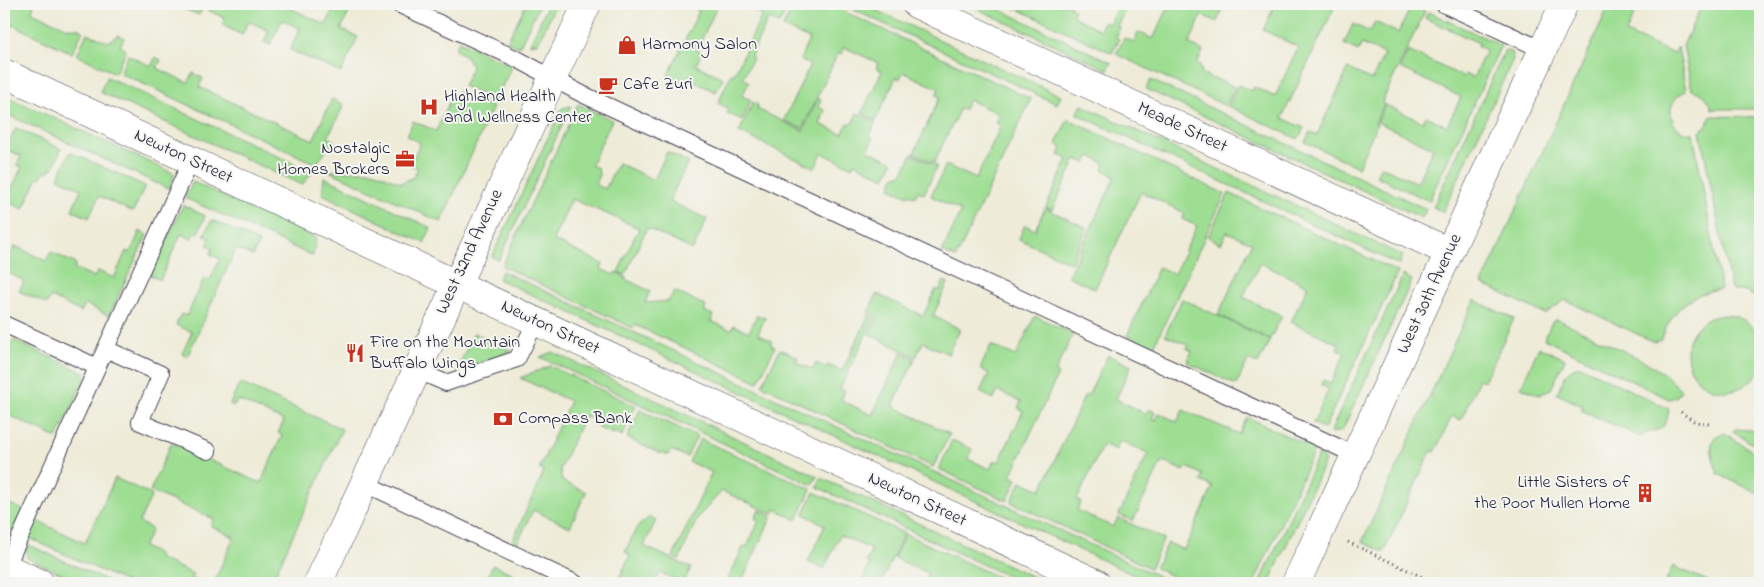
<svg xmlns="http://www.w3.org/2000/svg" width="1764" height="587" viewBox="0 0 1764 587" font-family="'Indie Flower',sans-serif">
  <rect width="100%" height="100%" fill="#f6f6f2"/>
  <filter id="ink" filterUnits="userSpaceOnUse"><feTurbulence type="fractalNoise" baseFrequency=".02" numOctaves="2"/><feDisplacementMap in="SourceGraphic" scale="10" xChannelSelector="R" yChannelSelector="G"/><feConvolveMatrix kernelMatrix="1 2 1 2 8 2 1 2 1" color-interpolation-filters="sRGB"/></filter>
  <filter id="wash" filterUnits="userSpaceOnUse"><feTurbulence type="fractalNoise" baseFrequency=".0096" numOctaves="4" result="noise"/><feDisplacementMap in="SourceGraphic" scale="20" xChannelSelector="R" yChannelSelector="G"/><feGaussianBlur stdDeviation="1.12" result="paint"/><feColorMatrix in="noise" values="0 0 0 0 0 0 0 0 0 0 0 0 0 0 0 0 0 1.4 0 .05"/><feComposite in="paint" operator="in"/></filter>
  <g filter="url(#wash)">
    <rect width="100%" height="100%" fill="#eeebd7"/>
    <path fill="#9ede93" stroke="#608067" d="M4,4H34L32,12L68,28H77L83,31L72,53L4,21Z
      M187,4H286V6L326,25L336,4H353L341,29L358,37L341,73L290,50L300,28L282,20L270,45L264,42L269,31L248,21L242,35L222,25L225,18L203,8L199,15L185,9Z
      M526,4H540L519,47L507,42Z
      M548,4H556L538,43L530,44Z
      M692,4H718L697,50L702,52L696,65L723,78L716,92L688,79L685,84L668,75L699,11L691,6Z
      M754,4H789L779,24L768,19L751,56L753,58L743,78L749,82L742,96L751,100L742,120L727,113L729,109L718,103L731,74L734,75L762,15L752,10Z
      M794,4H828L1031,99L956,258L942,252L961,211L931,196L946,165L976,179L1001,125L996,123L999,114L969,100L964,109L960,108L934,163L914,153L940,97L936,95L939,89L903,72L900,79L896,77L876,120L862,113L882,71L876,68L878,63L844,47L841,54L838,53L802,129L784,120L810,65L800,60L809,39L783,27Z
      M841,4H863L1061,96L1057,104Z
      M967,4H988L1111,62L1108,70Z
      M1007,4H1071L1070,7L1075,10L1073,16L1100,30L1104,22L1109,24L1119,4H1128L1117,26L1120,28L1116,37L1119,39L1112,53Z
      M1170,4H1228L1227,6H1224L1217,22L1202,15L1189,44L1203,51L1197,63L1200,65L1202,73L1212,79H1216L1235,87L1226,106L1116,54L1124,38L1134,42L1138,32L1153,39Z
      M1275,4H1325L1334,8L1282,118L1304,128L1298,139L1228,106L1238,85L1252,91L1254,87L1275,97L1298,47L1263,30Z
      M1610,4H1639L1626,33L1674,54L1678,47L1686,91C1662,100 1668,134 1693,133L1721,289C1692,292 1670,311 1662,339L1654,342L1565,300L1545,314L1482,284Z
      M1702,4H1760V109H1712C1709,98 1703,93 1692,90L1683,46Z
      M1412,5L1425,11L1382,102L1384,104L1375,123L1377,124L1358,167L1305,142L1310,132L1317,135L1348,69L1372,80L1384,54L1362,44L1358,51L1344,44L1353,24L1370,32L1375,22L1398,33Z
      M1428,12L1501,45L1429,201L1376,176L1381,166L1417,183L1433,148L1377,122L1385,105L1423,122L1426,116L1447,126L1461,97L1400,68L1408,51L1464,77L1465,74L1473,78L1486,50L1478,46L1479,43L1425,18Z
      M87,33L108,42L118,35L124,38L120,46L126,50L115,73L77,55Z
      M459,41L512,66L495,101L463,86L472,67L466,56L455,50Z
      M1505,50L1511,52L1513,59L1443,212L1433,207Z
      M128,55L151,66L156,57L161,60L157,68L188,83L193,73L203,78L199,87L313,140L332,99L344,105L328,137L334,141L316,164L120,73Z
      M107,77L312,172L302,185L100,92Z
      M1151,80L1426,209L1422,218L1146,89Z
      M459,91L493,107L441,222L329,171H373L401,183L414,177L418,168L410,165L420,143L407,136L413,121L436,131L453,94L457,95Z
      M4,95L175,174L169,189L4,113Z
      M818,98L821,100L818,107L825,110L820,124L842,134L848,123L852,124L857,113L876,122L870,136L873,138L868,150L893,162L885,178L854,163L852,167L822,153L815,168L739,132L753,102L758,105L757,109L803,131Z
      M578,104L612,120L591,165L598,168L599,175L595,184L605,189L618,163L654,180L667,152L688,162L669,201L707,219L693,250L647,228L625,275L618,272L639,228L572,199L553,240L603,264L601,269L614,275L615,272L626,277L625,279L650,291L645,303L669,301L674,291L706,306L704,311L713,315L711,321L731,330L734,325L749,332L757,315L765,318L758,334L772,341L771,345L775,347L758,382L635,325L633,328L502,266Z
      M1082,105L1403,256L1399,265L1077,114Z
      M571,106L499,260L492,257L562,108Z
      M1711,116L1760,117V299L1746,292L1731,289L1700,131L1707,125Z
      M1068,119L1225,194L1153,348L1127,336L1159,267L1174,274L1197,226L1182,219L1185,213L1141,192L1095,289L1068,276L1115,177L1103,170L1105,164L1090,156L1086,163L1076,159L1052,210L1046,207L1068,159L1059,155L1062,148L1056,144Z
      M16,128L61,149L53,169L50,168L48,173L44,171L41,178L38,177L23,209L6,201L22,167L17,165L21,156L6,149Z
      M70,152L145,186L133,212L99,196L89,218L72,210L81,189L58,178Z
      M912,154L937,166L924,194L918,191L915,197L909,194L908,196L890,188L894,177L902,174Z
      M324,177L431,228L424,243L322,194Z
      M193,182L316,238L313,256L185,198Z
      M1229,193L1398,272L1324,429L1313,423L1329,389L1321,385L1323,380L1331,383L1345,353L1337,349L1339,344L1291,322L1308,286L1260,263L1243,297L1282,316L1270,339L1218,315L1252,243L1227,232L1221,244L1208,237Z
      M183,205L205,216L198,233L195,232L191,239L181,234L160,280L150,275Z
      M1045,208L1087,228L1071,263L1019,239L1025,225L1035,230Z
      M212,220L259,242L253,256L236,249L187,357L182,354L192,332L176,325L181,314L187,316L204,278L210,280L220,259L210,254L213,248L207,245L210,238L204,235Z
      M140,231L147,235L109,316L85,304L81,312L51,297L47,304L19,291L24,281L4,271L15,246L46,261L51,252L76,264L74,268L94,277L98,271L114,278L126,251L130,253Z
      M502,271L1173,583H1151L498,279Z
      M1403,275L1412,280L1342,431L1330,433Z
      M944,281L948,283L933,316L960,329L948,354L923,342L916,357L869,334L877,317L868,312L877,294L923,316L936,289L939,291Z
      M1182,299L1270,340L1258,364L1248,360L1236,385L1187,362L1192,351L1186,348L1188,345L1165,335Z
      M1474,300L1514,319L1484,381L1479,379L1461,420L1452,416L1435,452L1431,451L1384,552L1362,542Z
      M869,315L874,318L840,389L845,391L841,400L872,415L902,352L915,359L893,406L950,434L933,467L762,385L780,349L798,357L796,362L812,369L816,363L826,368L828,365L842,371Z
      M1687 353a38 38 0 1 1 76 0a38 38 0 1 1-76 0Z
      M1035,316L1073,334L1055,372L1058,374L1011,476L1017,479L1007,501L939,469L952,440L972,449L968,459L990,469L994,460L999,462L1023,411L1018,408L1021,402L998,391L994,399L980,392L989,373L980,369L991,345L1016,356Z
      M1557,319L1646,362L1666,375L1681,390L1676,397L1669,399L1544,339L1552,322Z
      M474,333L512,351L456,372Z
      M13,340L87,374L57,438L4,413V360Z
      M1539,347L1565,359L1551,389L1539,395L1521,387Z
      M553,352L817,476L812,485L540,357Z
      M1108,355L1131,366L1116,399L1146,414L1149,409L1155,412L1152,419L1156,421L1159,413L1177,422L1183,410L1239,434L1247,417L1315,449L1254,583H1187L1155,568L1168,543L1184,550L1213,487L1201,481L1203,475L1187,467L1184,471L1162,461L1133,521L1119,515L1148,453L1120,441L1116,450L1103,444L1077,500L1081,502L1077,510L1113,527L1118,518L1164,539L1150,568L1011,502L1021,481L1041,490L1085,395L1088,396Z
      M550,366L636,406L622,436L614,432L613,434L597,427L599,422L585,415L560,469L562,481L586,492L570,527L533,510L517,544L512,542L544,471L539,469L570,401L520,378Z
      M1580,366L1669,409C1665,437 1657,425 1640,437L1581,410L1583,406L1557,394C1563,382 1565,368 1580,366Z
      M240,383L342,429L271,583H214L234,537L211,526L214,519L150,491L171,443L261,483L282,435L278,433L284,421L238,400L234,406L230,404Z
      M640,410L697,436L687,457L671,450L668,455L662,452L661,454L627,438Z
      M1736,429L1760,431V449L1733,431Z
      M1724,433L1760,456V494L1718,474C1714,461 1703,437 1724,433Z
      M700,439L811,489L797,520L775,509L773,514L722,491L698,517L679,560L673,557L712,472L689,462Z
      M1319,453L1325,461L1269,583H1260Z
      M115,478L152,495L139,522L152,529L143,547L158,554V558L193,574L191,578L203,583H128L27,537L35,520L85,543Z
      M821,478L1046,583H1022L817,487Z
      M814,492L904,533L881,583H861L870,564L866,562L872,550L840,535L824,569L808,562L825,525L804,514Z
      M4,501L23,510L13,531L4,527Z
      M759,510L772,516L741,583H726L744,546L747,547L759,521L755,519Z
      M650,517L656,520L644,546L691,568L683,583L660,573L654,583H617L630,555L625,552L637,527Z
      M905,534L1011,583H924L928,573L894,558Z
      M27,544L112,583H81L27,558Z
      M493,565L514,574L510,583H484Z
      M1673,566L1712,583H1665Z"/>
  </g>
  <g filter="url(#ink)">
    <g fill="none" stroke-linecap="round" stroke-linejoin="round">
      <g stroke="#414052" stroke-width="18">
        <path id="service" d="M398,4L519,60L580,93L1355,455
          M1443,4L1543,50
          M4,324L97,367
          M106,349L161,374L140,422L208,451
          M416,370L446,383L517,359L536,322
          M364,483L575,583
          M6,568L191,161"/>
      </g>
      <g stroke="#414052" stroke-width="29">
        <path id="minor" d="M916,4L1449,252
          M4,73L1096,583
          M4,567L40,583
          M1296,583L1564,4"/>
      </g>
      <g stroke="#414052" stroke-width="29">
        <path id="tertiary" d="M318,583L587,4"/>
      </g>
      <path stroke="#414052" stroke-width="3" stroke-dasharray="1 4" stroke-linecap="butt" d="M1681,412L1695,422L1711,424
        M1348,542L1435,583"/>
      <use href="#service" stroke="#fff" stroke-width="16"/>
      <use href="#minor" stroke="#fff" stroke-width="28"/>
      <use href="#tertiary" stroke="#fff" stroke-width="28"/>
    </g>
  </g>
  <defs>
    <g id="shop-bare" transform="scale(1.5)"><path d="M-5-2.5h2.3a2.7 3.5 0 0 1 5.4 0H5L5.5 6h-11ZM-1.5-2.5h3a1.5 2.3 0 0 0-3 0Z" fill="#c8321e" stroke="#f6f6f2" stroke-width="2.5" paint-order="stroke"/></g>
    <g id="cafe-bare" transform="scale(1.5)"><path d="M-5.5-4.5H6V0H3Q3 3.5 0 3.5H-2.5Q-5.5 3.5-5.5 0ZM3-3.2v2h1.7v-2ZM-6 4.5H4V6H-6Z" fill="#c8321e" stroke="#f6f6f2" stroke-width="2.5" paint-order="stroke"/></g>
    <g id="hospital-bare" transform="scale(1.5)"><path d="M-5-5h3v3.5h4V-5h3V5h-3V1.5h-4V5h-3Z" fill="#c8321e" stroke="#f6f6f2" stroke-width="2.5" paint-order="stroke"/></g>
    <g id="office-bare" transform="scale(1.5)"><path d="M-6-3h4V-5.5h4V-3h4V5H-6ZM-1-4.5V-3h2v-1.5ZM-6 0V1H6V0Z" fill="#c8321e" stroke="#f6f6f2" stroke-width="2.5" paint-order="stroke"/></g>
    <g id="restaurant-bare" transform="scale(1.5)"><path d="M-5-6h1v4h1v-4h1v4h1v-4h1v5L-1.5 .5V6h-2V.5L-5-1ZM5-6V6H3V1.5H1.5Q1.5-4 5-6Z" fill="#c8321e" stroke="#f6f6f2" stroke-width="2.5" paint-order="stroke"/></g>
    <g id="bank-bare" transform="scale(1.5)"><path d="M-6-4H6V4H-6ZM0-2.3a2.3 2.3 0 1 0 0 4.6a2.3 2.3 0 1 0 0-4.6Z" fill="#c8321e" stroke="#f6f6f2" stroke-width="2.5" paint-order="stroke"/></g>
    <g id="building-bare" transform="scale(1.5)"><path d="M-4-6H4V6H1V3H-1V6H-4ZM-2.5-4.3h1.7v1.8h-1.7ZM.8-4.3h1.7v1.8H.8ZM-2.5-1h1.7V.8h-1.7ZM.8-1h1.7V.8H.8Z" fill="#c8321e" stroke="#f6f6f2" stroke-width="2.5" paint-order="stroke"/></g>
  </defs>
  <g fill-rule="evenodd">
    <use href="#shop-bare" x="627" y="45"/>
    <use href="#cafe-bare" x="608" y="85"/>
    <use href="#hospital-bare" x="429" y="107"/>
    <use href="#office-bare" x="405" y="159"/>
    <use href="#restaurant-bare" x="355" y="353"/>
    <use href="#bank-bare" x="503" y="419"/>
    <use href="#building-bare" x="1645" y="493"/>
  </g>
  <g text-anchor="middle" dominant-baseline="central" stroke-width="4" stroke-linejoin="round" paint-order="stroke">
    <g font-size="18" fill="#22223b" stroke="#f6f6f2" text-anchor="start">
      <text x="642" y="45">Harmony Salon</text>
      <text x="623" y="85">Cafe Zuri</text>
      <text x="444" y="97">Highland Health<tspan x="444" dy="21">and Wellness Center</tspan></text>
      <text x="390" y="149" text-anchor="end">Nostalgic<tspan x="390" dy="21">Homes Brokers</tspan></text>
      <text x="370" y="343">Fire on the Mountain<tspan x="370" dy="21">Buffalo Wings</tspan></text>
      <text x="518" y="419">Compass Bank</text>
      <text x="1630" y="483" text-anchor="end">Little Sisters of<tspan x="1630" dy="21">the Poor Mullen Home</tspan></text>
    </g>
    <g font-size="18" fill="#22223b" stroke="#f6f6f2">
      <text transform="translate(1182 128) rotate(25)">Meade Street</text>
      <text transform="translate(183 157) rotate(25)">Newton Street</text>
      <text transform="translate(470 252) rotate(-65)">West 32nd Avenue</text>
      <text transform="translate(1430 294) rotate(-65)">West 30th Avenue</text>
      <text transform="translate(550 328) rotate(25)">Newton Street</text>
      <text transform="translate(917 500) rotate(25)">Newton Street</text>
    </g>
  </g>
  <rect width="1764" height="587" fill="none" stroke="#f6f6f2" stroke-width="20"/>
</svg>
